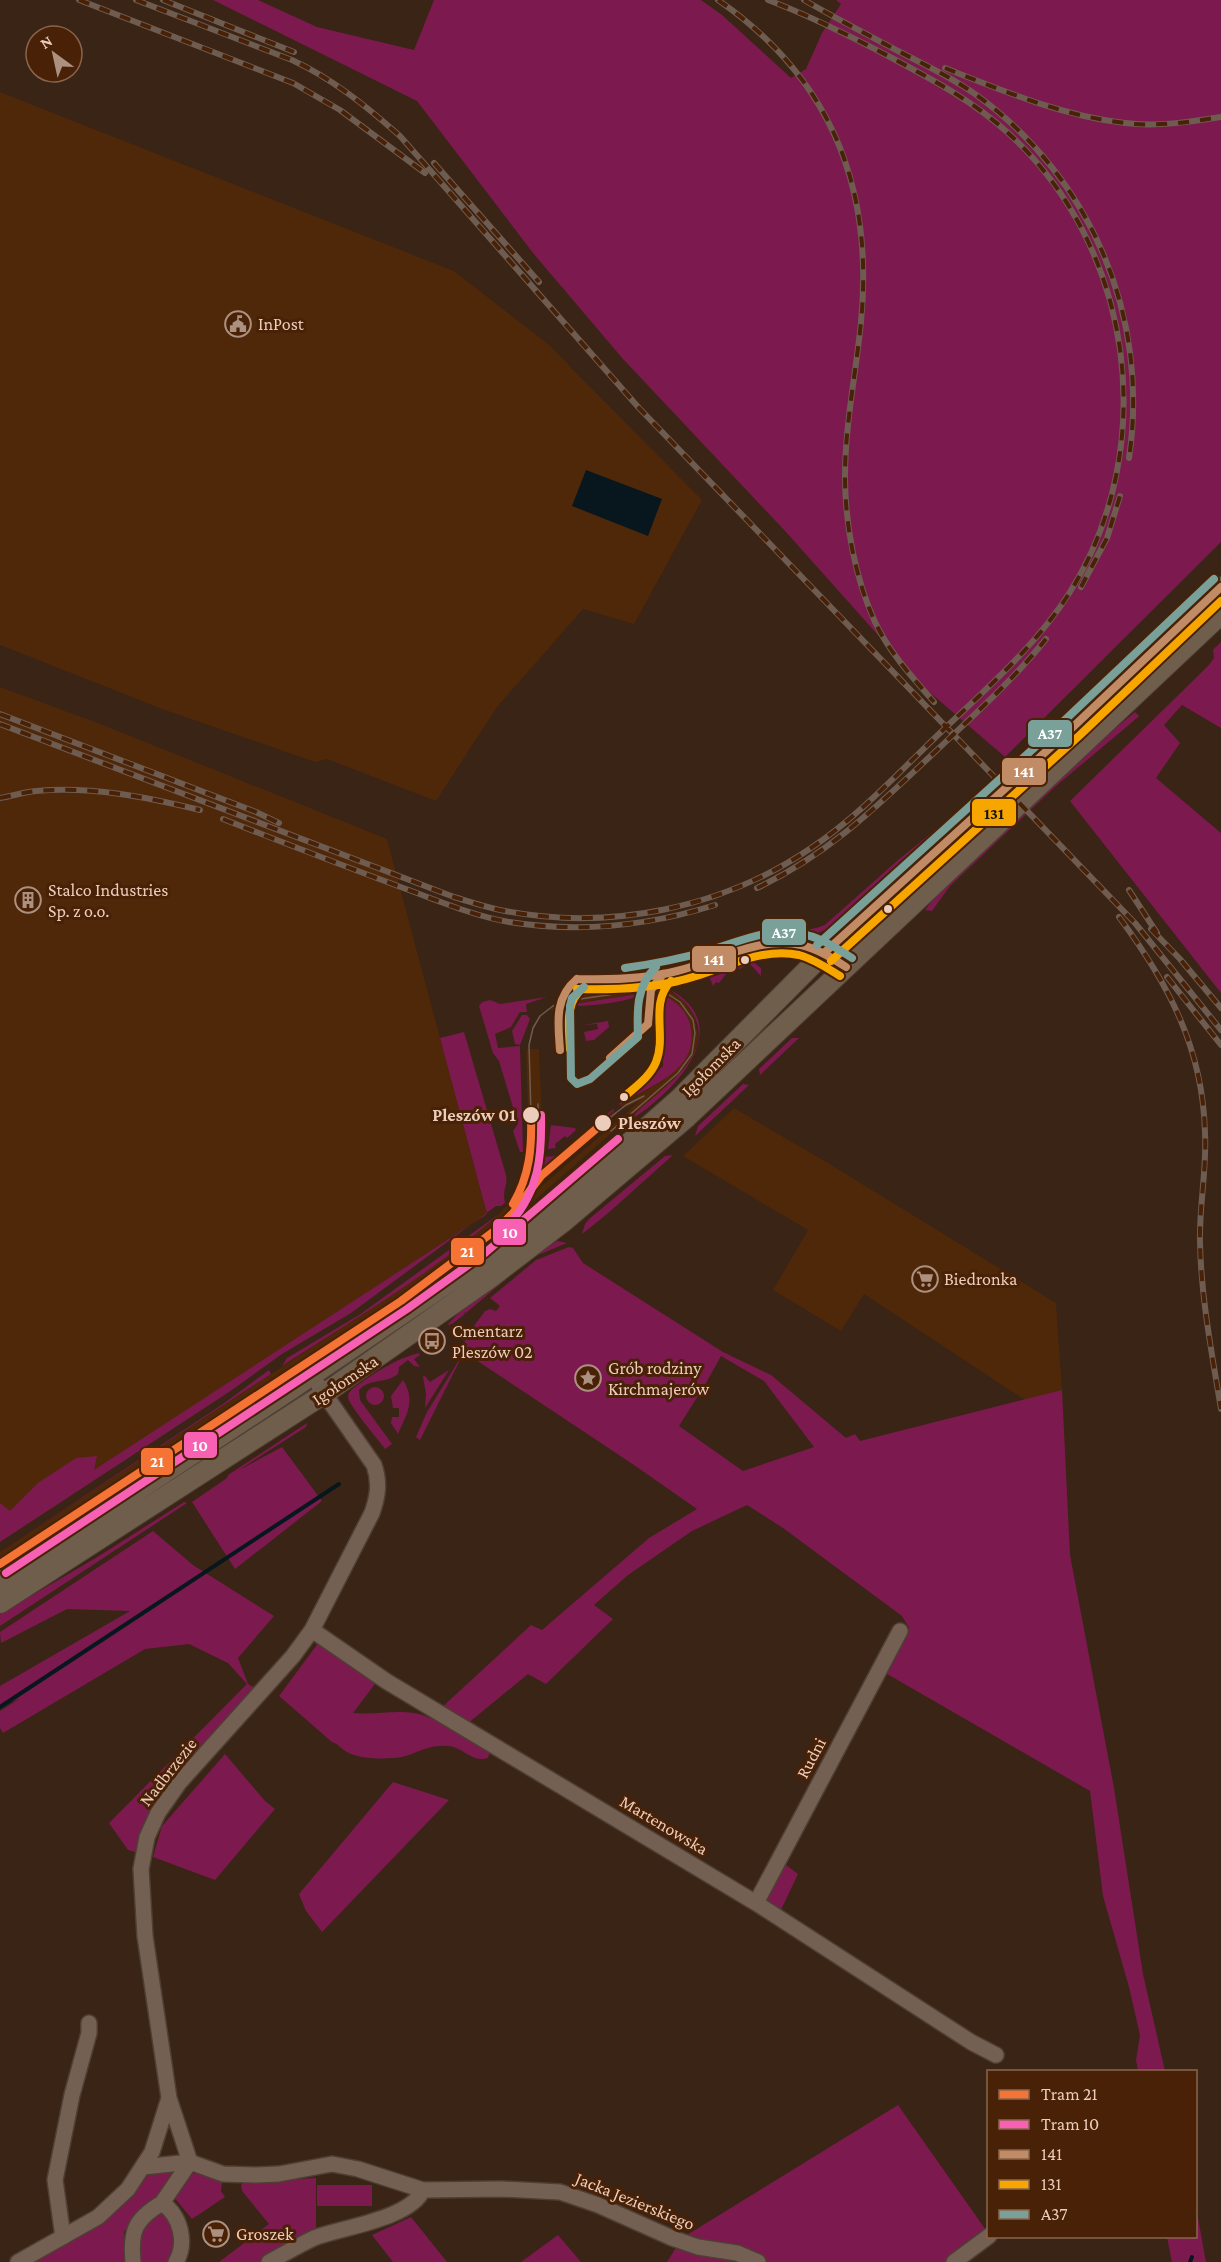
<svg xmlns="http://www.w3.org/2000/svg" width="1221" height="2262" viewBox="0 0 1221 2262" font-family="'Crimson Pro',serif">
  <rect width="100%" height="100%" fill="#392415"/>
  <path fill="#4f2709" d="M0,92L454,271L548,344L702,500L634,624L583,609L497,707L436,801L327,759L315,762L162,709L0,645Z
    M0,687L98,723L387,839L487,1214L0,1533Z
    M647,987L644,993L567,1004L551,1012L552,1004L569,998Z
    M670,991L683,1000L694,1016L698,1035L695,1053L684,1071L630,1118L626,1113L639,1101L623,1109L620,1105L661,1082L683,1062L690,1048L692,1035L689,1021L681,1008L667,997Z
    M526,1049H539L542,1124L538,1151L529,1152Z
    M734,1108L828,1163L1056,1303L1062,1390L1025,1400L864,1294L841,1331L773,1290L808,1230L683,1156Z
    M614,1110L617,1114L548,1173L530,1196L621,1118L624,1122L488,1241L458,1264L401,1305L0,1568V1552L393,1294L462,1245L499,1214L513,1199L523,1179L528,1157H536L527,1188L545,1169Z"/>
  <path fill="#7c1a4f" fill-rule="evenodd" d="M213,0H258L317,27L414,50L434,0H701L722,15L791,78L806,69L822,33L841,4L836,0H1221V542L1005,757L927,690L786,532L623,359L533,253L417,101Z
    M1221,642V728L1182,705L1164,725L1180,743L1156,778L1221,833V993L1070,801L1208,666L1214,658L1213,650Z
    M1136,651L1139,654L960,817L891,872L831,927L816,934H798C804,928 817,930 826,924L898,860L986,789Z
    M1135,712L1139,716L1130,724L1056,786L950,886L932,911L925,910L943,887L1075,762Z
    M745,962H753L761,968V976L749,963L740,969L733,965L719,983L716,982L713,986L709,976L711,972Z
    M646,982L648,983L647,987L569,998L575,990L582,986Z
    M671,990C738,1029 672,1093 632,1119C635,1112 647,1103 654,1097C681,1074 718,1043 687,1005C683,999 674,994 671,990Z
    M644,993C632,1002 582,1008 567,1005Z
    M547,997L526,1004L527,1012H520L511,1027L495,1034L498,1048L520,1046L523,1152H520L513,1131L518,1124L499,1061L493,1053L479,1006L482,1002L490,1000L500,1004Z
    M667,997C679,1004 689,1014 691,1029C698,1073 647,1086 620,1105L619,1104L663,1066L661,1008Z
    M522,1015H527L530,1019L520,1045L515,1044L512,1031Z
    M608,1021L609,1027L594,1040L586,1041L584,1032L598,1029L597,1024L583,1025Z
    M464,1032L506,1175C508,1187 502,1188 505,1203L501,1206H496L351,1313L282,1354L229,1392L0,1542V1503L10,1511L38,1483L76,1458L97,1456L94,1470L487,1214L440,1038Z
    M792,1038H799L760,1075L759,1069Z
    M743,1084L749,1085L695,1136L698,1126Z
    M613,1109L614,1110L526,1187L536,1157L559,1156Z
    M551,1125L575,1128L576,1130L567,1138L565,1136L555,1144L556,1148L548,1149Z
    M673,1155C643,1181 614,1210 582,1234L585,1224L589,1219L665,1156Z
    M499,1214C433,1273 356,1318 282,1366L287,1358L359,1315Z
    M557,1241L567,1243L531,1258L466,1313L464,1312L465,1314L452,1324L447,1325L464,1308L536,1254Z
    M569,1247L573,1248L583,1263L723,1352L771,1375L846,1438L855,1434L860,1441L1062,1390L1070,1555L1114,1788L1143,1974L1165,2071H1138L1136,2060L1140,2035L1129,1987L1103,1896L1090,1791L882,1671L909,1628L902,1616L783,1528L747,1505L692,1531L628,1575L594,1605L613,1619L546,1684L528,1674L467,1724L440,1709L531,1625L542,1630L649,1538L697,1509L634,1465L464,1352L420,1440L416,1437L427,1412L464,1352L465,1338L485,1311L490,1309L496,1311L500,1306L490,1298L536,1260ZM721,1356L764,1381L814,1447L743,1471L679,1426L706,1383Z
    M419,1353L420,1355L414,1359L420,1367L414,1366L408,1360L399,1367L398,1374C386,1384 370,1378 359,1390L360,1400L392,1444L385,1449C378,1439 349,1406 348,1397C348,1393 350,1392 352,1389C373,1374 394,1359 419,1353Z
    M269,1370L271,1374L0,1552L223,1404Z
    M449,1370L425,1408L426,1394L423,1377L424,1375L430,1382Z
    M403,1380C416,1401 407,1413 398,1434L391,1423L392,1417H399V1408H393L391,1396Z
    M278,1384L280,1388L0,1572V1568Z
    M366 1396a9 9 0 1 1 18 0a9 9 0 1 1-18 0Z
    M307,1423L306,1427L239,1470L282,1447L322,1501L235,1569L192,1502L227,1478L228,1475Z
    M184,1502L187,1503L0,1626V1614L99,1556Z
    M153,1531L193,1565L274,1616L238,1658L248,1684L255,1688L152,1806L135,1852L128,1850L109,1823L247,1684L228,1663L189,1644L145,1649L3,1733L0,1728V1711L19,1699L0,1706V1686L130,1611L67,1609L1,1643L0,1632Z
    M319,1642L378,1680L353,1713C373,1715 395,1710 414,1713C434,1716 472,1740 490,1751L488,1758C472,1763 464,1748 449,1746C424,1744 414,1757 394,1758C380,1759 360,1759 347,1752C341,1749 339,1744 332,1742L279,1696Z
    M225,1754L265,1801L275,1809L215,1880L153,1857L162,1826Z
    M393,1782L449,1800L322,1932L306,1911L299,1894Z
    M782,1862L798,1874L779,1914L763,1904Z
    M898,2105L988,2233L948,2262H768L734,2245L721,2246L749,2262H667L682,2238Z
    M165,2171L173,2172L176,2176L163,2195L124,2232V2262H28L143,2176Z
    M199,2173L218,2178L222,2183L221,2191L225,2197L192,2219L172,2195L191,2174Z
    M316,2178V2230L261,2262H219L269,2224L242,2191L241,2185L247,2179L270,2181Z
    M317,2185H372V2206H317Z
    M1196,2207L1206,2262H1172L1167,2237L1196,2236Z
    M159,2212C178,2221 179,2247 167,2262H138L139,2230Z
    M411,2217L447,2262H393L372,2235Z
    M558,2235L581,2262H521Z"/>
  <path fill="#08171e" d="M586,470L662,499L648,536L572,506Z"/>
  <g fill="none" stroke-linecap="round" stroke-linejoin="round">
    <path stroke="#08171e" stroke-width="4" d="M0,1707L339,1484
      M1190,2262L1192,2257"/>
    <g stroke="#4f3e33" stroke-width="18">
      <path id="minor" d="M312,1630L386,1681L756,1903L971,2042L996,2055
        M756,1903L900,1631
        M169,2098L190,2162L162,2203C181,2216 187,2243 176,2262
        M143,2167L190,2162L223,2174L256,2175L279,2174L332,2164L358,2169L423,2190L502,2189L560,2192L598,2205L672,2238L698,2247L737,2253L758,2262
        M63,2237L55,2180L72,2095L89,2033V2023
        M18,2262L98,2217L128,2189L152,2152L169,2098L145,1936L141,1869L147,1837L158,1813L179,1783L293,1656L312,1630L372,1513C378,1496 380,1482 374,1465L319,1386
        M133,2262C130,2231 135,2219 162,2203
        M269,2262C284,2254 299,2245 314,2238C343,2227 410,2219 423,2190
        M954,2262L989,2236"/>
    </g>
    <g stroke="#4f3e33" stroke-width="22">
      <path id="major" d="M0,1581L290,1390L467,1270L578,1188L679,1099L824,953L1073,727L1221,587
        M0,1603L324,1394L490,1278L563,1222L687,1117L1221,614"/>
    </g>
    <use href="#minor" stroke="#746053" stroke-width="15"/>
    <use href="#major" stroke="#6e5e4b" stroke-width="20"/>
    <path stroke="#6f5c51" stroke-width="1.5" d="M531,1115L529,1045L533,1028L540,1016L553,1006L573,1000L642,990L665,992L680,1002L693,1020L695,1033L692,1054L678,1073L611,1131
      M603,1123L626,1105L644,1096
      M529,1172L538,1133V1104"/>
    <g stroke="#6f5c51" stroke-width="6">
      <path id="rail" d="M79,0L293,83L340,110L425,173
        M136,0L292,60C333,79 366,106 400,136L639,408L1135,923L1221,1030
        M163,0L294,52
        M718,0C831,78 874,187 861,322C856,373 845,425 845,476C845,524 855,578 875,622C889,652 912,677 934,702
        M804,0C835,18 868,35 900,52C925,65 951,77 975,94C1091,177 1150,317 1129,458
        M945,68C1003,91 1063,116 1125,123C1156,127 1190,122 1221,117
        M434,163L539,282
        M1081,587L1107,538L1120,496
        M0,714L256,812L279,823
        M0,724L454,897C471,902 488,908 505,911C610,931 723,908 811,848C859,816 899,772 941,732C987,688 1036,646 1070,592C1160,448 1135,247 1007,132C973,101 933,80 892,58C852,37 811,16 768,0
        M0,798C12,796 24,792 36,791C92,786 146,797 200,810
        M223,819C284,843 344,866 406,889C439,901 474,916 509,922C579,933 648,926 715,905
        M757,888C831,853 878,805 937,750C975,714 1013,680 1046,639
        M1129,890L1157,933
        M1119,917C1168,983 1203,1048 1205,1133C1207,1169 1199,1206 1200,1242C1201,1298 1212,1354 1221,1409
        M1151,929L1180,959L1221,1008
        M1167,977L1221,1045"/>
    </g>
    <use href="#rail" stroke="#482106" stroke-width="4" stroke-dasharray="11" stroke-linecap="butt"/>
    <g stroke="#482106" stroke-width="12">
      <path id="bus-1" d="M824,953L1073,727L1221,587
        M577,979C610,980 645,979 677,971C717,961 759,936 801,945C818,949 832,958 846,967
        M648,1024L651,990L663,974
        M560,1050C558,1023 554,998 577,979
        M610,1058L648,1024"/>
    </g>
    <g stroke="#482106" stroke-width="12">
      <path id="bus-2" d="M831,961L1080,735L1221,601
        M577,989C611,990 645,989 678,981C717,973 758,946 799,955C814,959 827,968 840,976
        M570,1049C569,1026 564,1003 584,987
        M624,1097C635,1087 650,1077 656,1062C667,1035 649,1004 671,981"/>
    </g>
    <g stroke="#482106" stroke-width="12">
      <path id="bus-3" d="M817,945L1066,719L1214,579
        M625,968C653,964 680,959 707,951C736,943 767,928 797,933C818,936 835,947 852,958
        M584,987L572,998L570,1006L571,1078L577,1084L590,1079L638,1037C637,1011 636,986 656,967"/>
    </g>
    <use href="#bus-1" stroke="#c18c65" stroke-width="8"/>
    <use href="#bus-2" stroke="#f7a600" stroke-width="8"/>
    <use href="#bus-3" stroke="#79a099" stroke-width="8"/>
    <g stroke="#482106" stroke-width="12">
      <path id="tram-1" d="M513,1204C530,1175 532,1147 531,1115
        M0,1564L401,1301L497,1229L513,1213L541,1176L603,1123"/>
    </g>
    <g stroke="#482106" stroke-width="12">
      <path id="tram-2" d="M511,1222C539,1190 542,1156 541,1115
        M6,1573L407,1309L485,1253L618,1139"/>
    </g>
    <use href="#tram-1" stroke="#f57335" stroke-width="8"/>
    <use href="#tram-2" stroke="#f860b3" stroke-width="8"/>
  </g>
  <defs>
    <g id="civic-ring" transform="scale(1.35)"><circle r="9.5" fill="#482106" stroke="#ad9180" stroke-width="1.5"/><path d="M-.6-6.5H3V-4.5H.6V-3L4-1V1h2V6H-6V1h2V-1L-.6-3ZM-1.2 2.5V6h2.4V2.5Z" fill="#ad9180"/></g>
    <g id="building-ring" transform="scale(1.35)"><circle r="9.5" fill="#482106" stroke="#ad9180" stroke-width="1.5"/><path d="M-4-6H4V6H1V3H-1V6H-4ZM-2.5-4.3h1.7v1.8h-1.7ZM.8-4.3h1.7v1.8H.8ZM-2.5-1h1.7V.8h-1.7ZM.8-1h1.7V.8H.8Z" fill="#ad9180"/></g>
    <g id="supermarket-ring" transform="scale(1.35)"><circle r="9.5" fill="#482106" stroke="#ad9180" stroke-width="1.5"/><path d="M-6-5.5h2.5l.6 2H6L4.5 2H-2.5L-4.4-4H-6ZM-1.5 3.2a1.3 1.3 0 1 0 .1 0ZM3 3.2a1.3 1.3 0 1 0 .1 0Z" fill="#ad9180"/></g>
    <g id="bus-ring" transform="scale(1.35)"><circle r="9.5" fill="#482106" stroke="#ad9180" stroke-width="1.5"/><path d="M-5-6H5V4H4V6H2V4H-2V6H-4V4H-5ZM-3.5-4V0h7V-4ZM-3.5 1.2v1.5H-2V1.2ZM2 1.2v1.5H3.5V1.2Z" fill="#ad9180"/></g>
    <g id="sight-ring" transform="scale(1.35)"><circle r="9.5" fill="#482106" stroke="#ad9180" stroke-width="1.5"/><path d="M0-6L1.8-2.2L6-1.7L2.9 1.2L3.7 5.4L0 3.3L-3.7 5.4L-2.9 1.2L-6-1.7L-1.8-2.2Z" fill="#ad9180"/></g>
  </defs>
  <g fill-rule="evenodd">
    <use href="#civic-ring" x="238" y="324"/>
    <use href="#building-ring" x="28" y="900"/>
    <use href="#supermarket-ring" x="925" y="1279"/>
    <use href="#bus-ring" x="432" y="1341"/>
    <use href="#sight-ring" x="588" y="1378"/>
    <use href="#supermarket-ring" x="216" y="2234"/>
  </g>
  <g fill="#ecccba" stroke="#482106" stroke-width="2">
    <circle cx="888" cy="909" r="5"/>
    <circle cx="745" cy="960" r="5"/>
    <circle cx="624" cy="1097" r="5"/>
    <circle cx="531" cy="1115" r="9"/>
    <circle cx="603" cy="1123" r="9"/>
  </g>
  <g text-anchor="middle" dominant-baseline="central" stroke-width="6" stroke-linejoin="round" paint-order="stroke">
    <g font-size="18" fill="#ecccba" stroke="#482106" text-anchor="start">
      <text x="258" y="324">InPost</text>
      <text x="48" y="890">Stalco Industries<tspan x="48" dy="21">Sp. z o.o.</tspan></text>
      <text x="944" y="1279">Biedronka</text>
      <text x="452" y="1331">Cmentarz<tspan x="452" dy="21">Pleszów 02</tspan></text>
      <text x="608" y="1368">Grób rodziny<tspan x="608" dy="21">Kirchmajerów</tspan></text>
      <text x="236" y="2234">Groszek</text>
    </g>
    <g font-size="18" fill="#ecccba" stroke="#482106">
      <text transform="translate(711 1067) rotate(-45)">Igołomska</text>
      <text transform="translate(345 1380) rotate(-34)">Igołomska</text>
      <text transform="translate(811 1758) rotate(-62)">Rudni</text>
      <text transform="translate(168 1772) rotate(-52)">Nadbrzezie</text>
      <text transform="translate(664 1825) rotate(31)">Martenowska</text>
      <text transform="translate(635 2201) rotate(22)">Jacka Jezierskiego</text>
    </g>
    <g font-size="18" font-weight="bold" fill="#ecccba" stroke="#482106" text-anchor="end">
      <text x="516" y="1115">Pleszów 01</text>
      <text x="618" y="1123" text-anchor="start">Pleszów</text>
    </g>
  </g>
  <g stroke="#482106" stroke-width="2">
    <rect x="1027" y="719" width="46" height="29" rx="6" fill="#79a099"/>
    <rect x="1001" y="757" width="46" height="29" rx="6" fill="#c18c65"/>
    <rect x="971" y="798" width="46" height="29" rx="6" fill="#f7a600"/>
    <rect x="761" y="918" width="46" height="28" rx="6" fill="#79a099"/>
    <rect x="691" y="945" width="46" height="28" rx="6" fill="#c18c65"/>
    <rect x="492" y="1218" width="35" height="28" rx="6" fill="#f860b3"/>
    <rect x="450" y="1237" width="35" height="29" rx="6" fill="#f57335"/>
    <rect x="183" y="1431" width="35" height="28" rx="6" fill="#f860b3"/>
    <rect x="140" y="1447" width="34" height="29" rx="6" fill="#f57335"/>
  </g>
  <g font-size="16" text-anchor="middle" font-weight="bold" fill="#fff">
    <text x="1050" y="739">A37</text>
    <text x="1024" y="777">141</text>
    <text x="784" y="938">A37</text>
    <text x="714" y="965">141</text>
    <text x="510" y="1238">10</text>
    <text x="467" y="1257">21</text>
    <text x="200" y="1451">10</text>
    <text x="157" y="1467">21</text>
  </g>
  <g font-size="16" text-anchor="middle" font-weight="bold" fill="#111">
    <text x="994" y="819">131</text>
  </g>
  <rect x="987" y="2070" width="210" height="168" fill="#482106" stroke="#8a654e" stroke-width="1.5"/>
  <rect x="999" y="2090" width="30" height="9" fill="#f57335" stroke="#8a654e" stroke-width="1.5"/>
  <text x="1041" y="2100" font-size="18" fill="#ecccba">Tram 21</text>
  <rect x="999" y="2120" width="30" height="9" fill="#f860b3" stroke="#8a654e" stroke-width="1.5"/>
  <text x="1041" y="2130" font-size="18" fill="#ecccba">Tram 10</text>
  <rect x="999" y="2150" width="30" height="9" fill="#c18c65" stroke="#8a654e" stroke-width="1.5"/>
  <text x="1041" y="2160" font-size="18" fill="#ecccba">141</text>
  <rect x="999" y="2180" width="30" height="9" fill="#f7a600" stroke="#8a654e" stroke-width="1.5"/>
  <text x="1041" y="2190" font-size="18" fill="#ecccba">131</text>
  <rect x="999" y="2210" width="30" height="9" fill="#79a099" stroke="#8a654e" stroke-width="1.5"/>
  <text x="1041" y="2220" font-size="18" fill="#ecccba">A37</text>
  <g transform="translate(54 54) rotate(327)"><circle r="28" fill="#482106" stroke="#8a654e" stroke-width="1.5"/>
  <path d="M0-4.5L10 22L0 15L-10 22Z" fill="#ad9180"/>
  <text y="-9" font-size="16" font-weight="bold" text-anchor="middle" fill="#ecccba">N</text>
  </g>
</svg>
